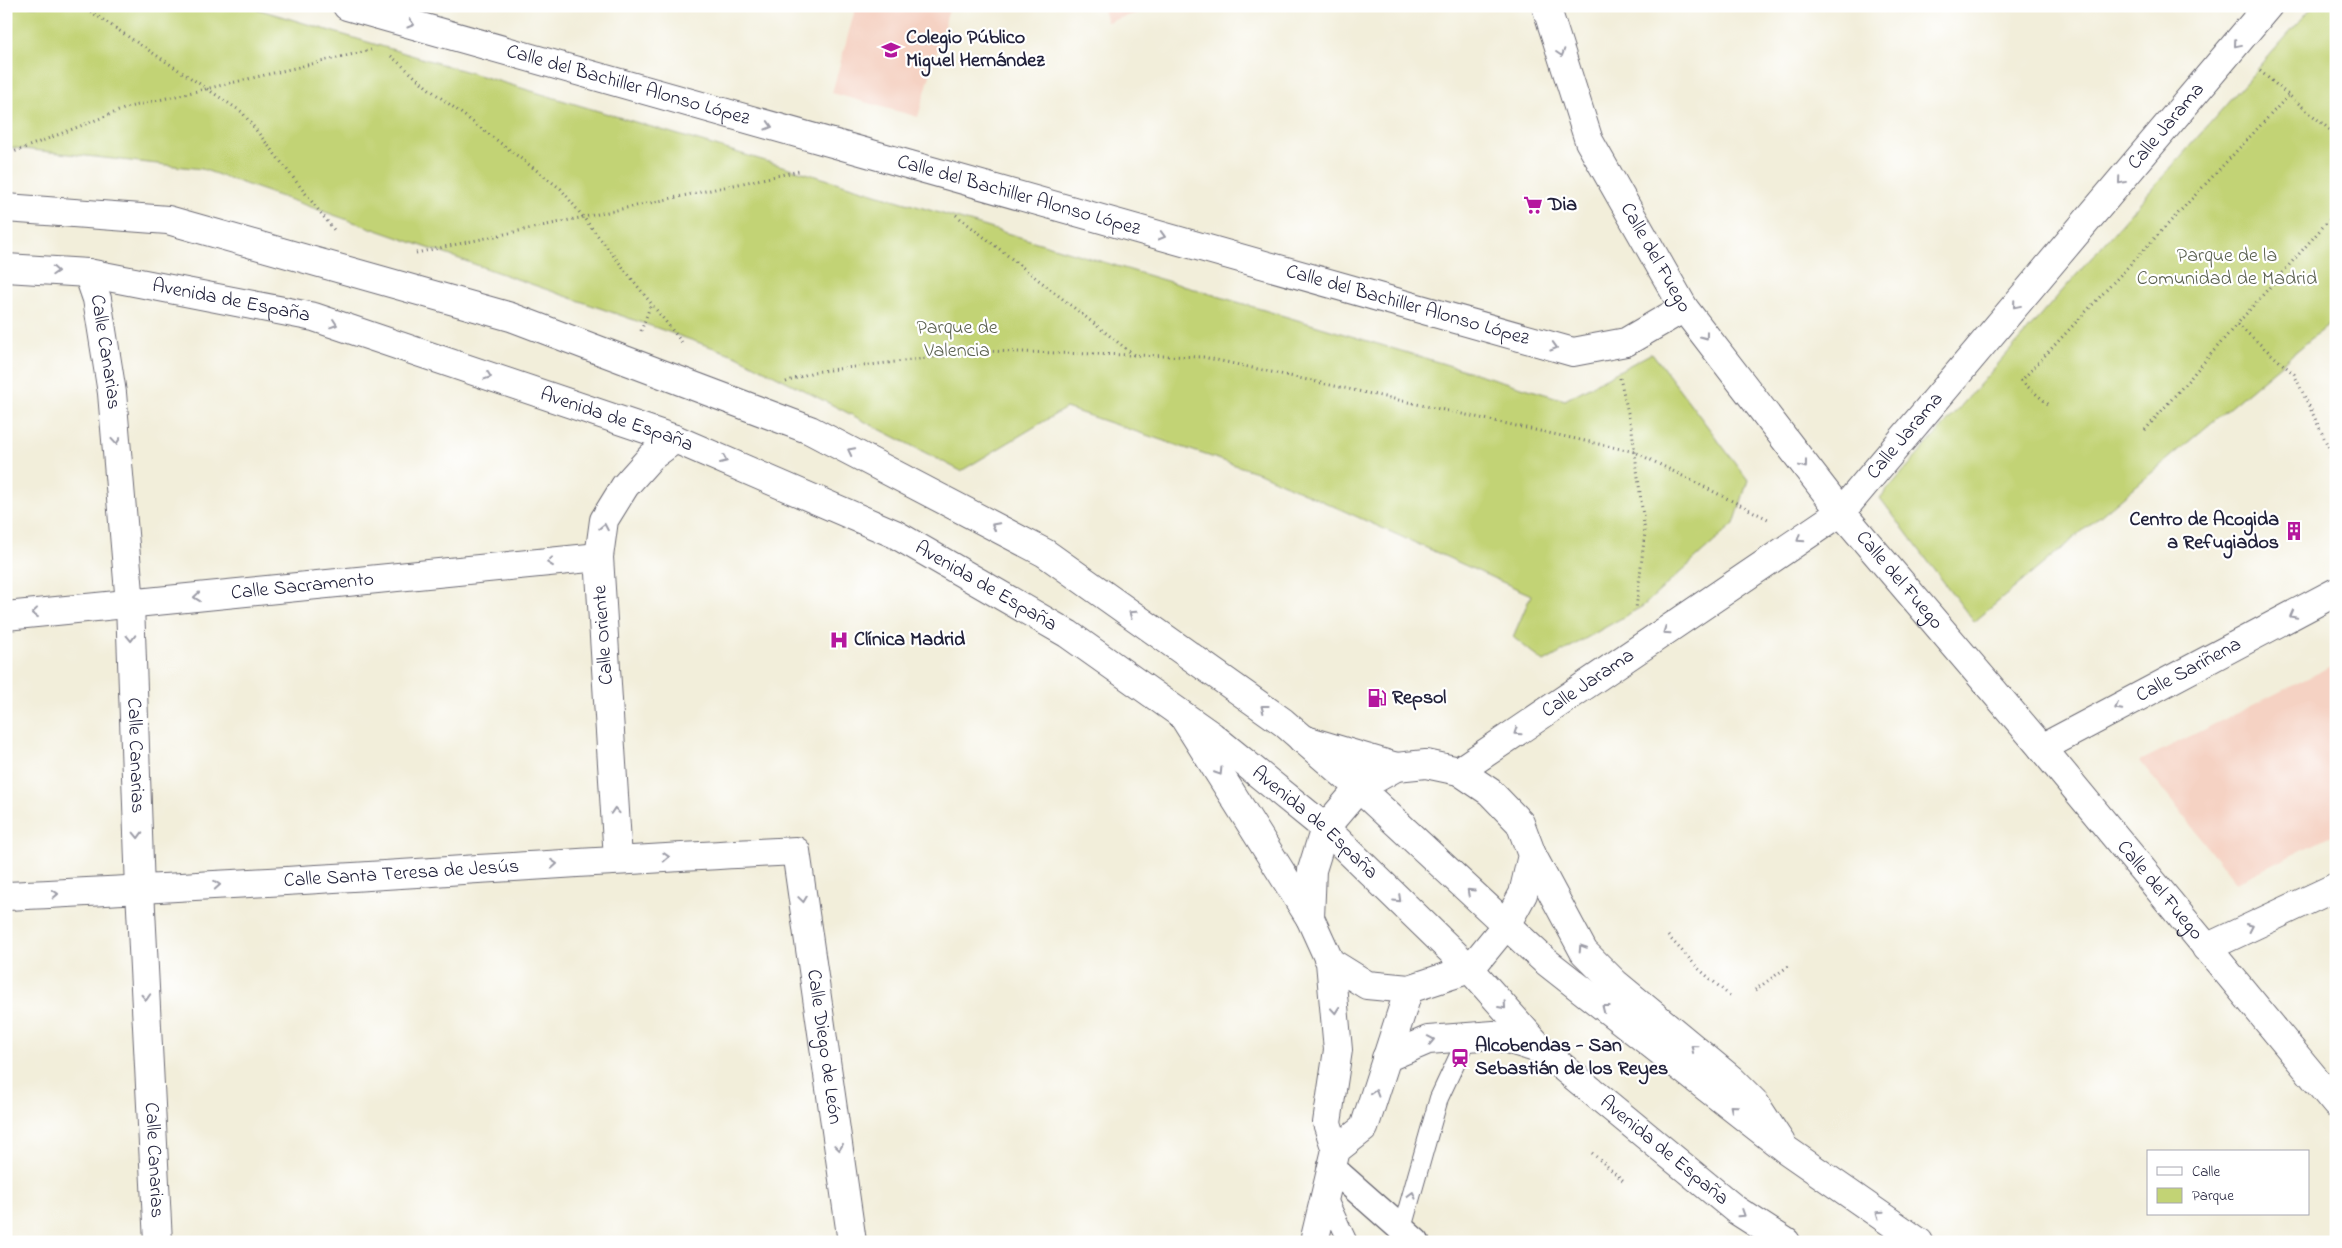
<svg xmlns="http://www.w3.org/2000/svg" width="2342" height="1248" viewBox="0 0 2342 1248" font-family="'Indie Flower',sans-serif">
  <rect width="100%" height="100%" fill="#fff"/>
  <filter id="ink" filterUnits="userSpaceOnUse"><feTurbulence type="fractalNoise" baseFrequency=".02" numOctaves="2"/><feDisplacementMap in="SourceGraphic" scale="10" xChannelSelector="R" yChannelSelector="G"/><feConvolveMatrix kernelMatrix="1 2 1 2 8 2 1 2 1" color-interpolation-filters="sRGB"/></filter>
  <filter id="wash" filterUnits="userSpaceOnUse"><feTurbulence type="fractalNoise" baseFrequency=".0096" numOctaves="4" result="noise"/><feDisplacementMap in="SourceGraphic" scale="20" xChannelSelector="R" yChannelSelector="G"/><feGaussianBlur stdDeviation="1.12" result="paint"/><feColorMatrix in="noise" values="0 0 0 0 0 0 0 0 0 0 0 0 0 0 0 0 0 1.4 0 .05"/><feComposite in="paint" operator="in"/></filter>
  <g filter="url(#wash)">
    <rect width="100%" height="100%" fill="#f2eeda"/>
    <path fill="#f5d2c3" d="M856,6H950L918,117L832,93Z
      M1102,6H1161L1107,22Z
      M2336,664V833L2236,883L2140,761Z"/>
    <path fill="#c2d375" stroke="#727a58" d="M6,6H247L1565,400L1652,353L1748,480L1734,524L1643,606L1544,662L1513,637L1531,595L1262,474L1066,408L961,471L737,356L202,169L6,147Z
      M2313,6H2336V318L1974,622L1880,498Z"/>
  </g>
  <g filter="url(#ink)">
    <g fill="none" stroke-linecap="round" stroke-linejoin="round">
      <g stroke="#6b6973" stroke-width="20">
        <path id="service" d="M1325,1193L1348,1242
          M1399,1239L1439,1098L1468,1036"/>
      </g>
      <g stroke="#6b6973" stroke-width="29">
        <path id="pedestrian" d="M1331,1167L1416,1242"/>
      </g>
      <g stroke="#6b6973" stroke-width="30">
        <g id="minor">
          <path id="s1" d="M347,6L1573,352L1626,342L1684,308"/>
          <path id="s2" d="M1546,6L1589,141L1684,308L1841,512L2042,748L2336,1104"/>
          <path id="s3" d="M88,273L97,299L112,393L130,604L140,890L158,1242"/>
          <path id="s4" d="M6,616L599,557"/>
          <path d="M1183,716L1310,918"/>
          <path d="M1302,739L1396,767"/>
          <path id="s5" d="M2042,748L2336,592"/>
          <path id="s6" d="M1459,771L1841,512L2268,6"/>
          <path d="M1532,855L1584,952L1615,983L1731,1079L1754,1102L1781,1143"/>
          <path d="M618,859L599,557L604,520L625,486L651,457L675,439"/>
          <path id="s7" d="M6,896C270,884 533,864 796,851L852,1242"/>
          <path d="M2206,948L2336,887"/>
          <path d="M1386,1058L1428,1040L1494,1035L1542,1050"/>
        </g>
      </g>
      <g stroke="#6b6973" stroke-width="30">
        <path id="tertiary" d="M1426,764L1459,771L1490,792L1520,823L1532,855L1523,894L1506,925L1470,969L1409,989L1367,985L1330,962L1310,918L1312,870L1325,828L1359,788L1396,767Z
          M1336,1150L1364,1128L1409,989
          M1314,1242L1336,1150L1327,1123L1338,1050L1330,962"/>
      </g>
      <g stroke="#6b6973" stroke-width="30">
        <g id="secondary">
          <path d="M6,208L168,220L511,317L810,430L1045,553L1283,722L1359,788L1544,960L1785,1149L1919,1242"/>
          <path id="s8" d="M6,268L88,273L314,317L675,439L895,534L1068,634L1212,736L1325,828L1470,969L1542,1050L1736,1210L1786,1242"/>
        </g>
      </g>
      <path stroke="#6b6973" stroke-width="3" stroke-dasharray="1 4" stroke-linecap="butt" d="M82,6L242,112L334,230
        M391,56L428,88L561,189L684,345
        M2260,71L2336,135
        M6,155L129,107L371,50
        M2336,212L2237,324L2294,374L2336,463
        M956,215L1134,355
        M416,253L799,171
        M641,331L651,304
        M1620,378L1632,430L1645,532L1636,609
        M786,382L813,372L985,351L1203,357L1635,452L1770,520
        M2048,404L2021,381L2289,95
        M2145,430L2237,324
        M1668,936L1699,969L1730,996
        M1755,990L1790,965
        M1592,1153L1625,1182"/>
      <use href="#service" stroke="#fff" stroke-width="18"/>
      <use href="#pedestrian" stroke="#fff" stroke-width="26"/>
      <use href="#minor" stroke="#fff" stroke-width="28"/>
      <use href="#tertiary" stroke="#fff" stroke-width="28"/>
      <use href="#secondary" stroke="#fff" stroke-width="28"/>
    </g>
    <defs><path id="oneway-chevron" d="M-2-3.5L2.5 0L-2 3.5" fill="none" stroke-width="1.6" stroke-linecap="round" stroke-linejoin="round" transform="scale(1.25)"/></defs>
    <g stroke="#9c9ca7">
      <use href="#oneway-chevron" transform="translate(411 24) rotate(16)"/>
      <use href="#oneway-chevron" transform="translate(2237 44) rotate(130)"/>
      <use href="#oneway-chevron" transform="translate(1561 53) rotate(72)"/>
      <use href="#oneway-chevron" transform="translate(769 126) rotate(16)"/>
      <use href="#oneway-chevron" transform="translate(2121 181) rotate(130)"/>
      <use href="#oneway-chevron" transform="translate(1162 236) rotate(16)"/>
      <use href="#oneway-chevron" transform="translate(55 271) rotate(3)"/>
      <use href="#oneway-chevron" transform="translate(2016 305) rotate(130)"/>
      <use href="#oneway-chevron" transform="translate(334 324) rotate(19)"/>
      <use href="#oneway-chevron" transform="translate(1705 336) rotate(53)"/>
      <use href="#oneway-chevron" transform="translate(1554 347) rotate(16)"/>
      <use href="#oneway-chevron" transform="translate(488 376) rotate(19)"/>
      <use href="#oneway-chevron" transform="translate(116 441) rotate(85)"/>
      <use href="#oneway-chevron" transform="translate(851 451) rotate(-153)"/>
      <use href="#oneway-chevron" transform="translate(724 460) rotate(23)"/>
      <use href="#oneway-chevron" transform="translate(1804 465) rotate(53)"/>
      <use href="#oneway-chevron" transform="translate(995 526) rotate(-152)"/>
      <use href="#oneway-chevron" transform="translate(604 527) rotate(-79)"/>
      <use href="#oneway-chevron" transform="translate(1800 539) rotate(146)"/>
      <use href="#oneway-chevron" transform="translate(550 562) rotate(174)"/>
      <use href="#oneway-chevron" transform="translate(197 597) rotate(174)"/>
      <use href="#oneway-chevron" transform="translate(35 613) rotate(174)"/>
      <use href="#oneway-chevron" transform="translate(1132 614) rotate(-145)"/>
      <use href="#oneway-chevron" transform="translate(2293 615) rotate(152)"/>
      <use href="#oneway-chevron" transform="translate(1666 631) rotate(146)"/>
      <use href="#oneway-chevron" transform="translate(131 638) rotate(88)"/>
      <use href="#oneway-chevron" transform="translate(2118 707) rotate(152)"/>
      <use href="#oneway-chevron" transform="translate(1264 708) rotate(-143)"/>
      <use href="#oneway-chevron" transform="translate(1517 732) rotate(146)"/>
      <use href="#oneway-chevron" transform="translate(1219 772) rotate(58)"/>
      <use href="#oneway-chevron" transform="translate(615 811) rotate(-94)"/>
      <use href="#oneway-chevron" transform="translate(138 835) rotate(88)"/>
      <use href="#oneway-chevron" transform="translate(666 857) rotate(-3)"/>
      <use href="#oneway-chevron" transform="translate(554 864) rotate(-4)"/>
      <use href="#oneway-chevron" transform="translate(217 885) rotate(-4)"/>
      <use href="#oneway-chevron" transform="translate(1470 892) rotate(-137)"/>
      <use href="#oneway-chevron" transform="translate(55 894) rotate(-2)"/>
      <use href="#oneway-chevron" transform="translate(803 899) rotate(82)"/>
      <use href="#oneway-chevron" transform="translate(1398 899) rotate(44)"/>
      <use href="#oneway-chevron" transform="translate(2250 927) rotate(-25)"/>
      <use href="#oneway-chevron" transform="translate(1582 948) rotate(-123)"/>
      <use href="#oneway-chevron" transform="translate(146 997) rotate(87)"/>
      <use href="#oneway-chevron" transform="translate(1503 1006) rotate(48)"/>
      <use href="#oneway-chevron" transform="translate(1605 1008) rotate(-142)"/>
      <use href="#oneway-chevron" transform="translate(1335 1010) rotate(85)"/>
      <use href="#oneway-chevron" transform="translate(1431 1040) rotate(-11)"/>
      <use href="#oneway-chevron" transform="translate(1694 1048) rotate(-140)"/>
      <use href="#oneway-chevron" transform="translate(1375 1093) rotate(-73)"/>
      <use href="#oneway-chevron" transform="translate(1733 1108) rotate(-141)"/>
      <use href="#oneway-chevron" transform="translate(839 1147) rotate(82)"/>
      <use href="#oneway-chevron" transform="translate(1412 1195) rotate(-74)"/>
      <use href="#oneway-chevron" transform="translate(1742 1214) rotate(33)"/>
      <use href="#oneway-chevron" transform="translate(1879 1214) rotate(-145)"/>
    </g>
  </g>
  <defs>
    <g id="school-bare" transform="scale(1.5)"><path d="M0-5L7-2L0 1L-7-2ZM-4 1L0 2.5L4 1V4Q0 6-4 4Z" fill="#b5179e" stroke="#fff" stroke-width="2.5" paint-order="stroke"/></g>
    <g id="supermarket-bare" transform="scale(1.5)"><path d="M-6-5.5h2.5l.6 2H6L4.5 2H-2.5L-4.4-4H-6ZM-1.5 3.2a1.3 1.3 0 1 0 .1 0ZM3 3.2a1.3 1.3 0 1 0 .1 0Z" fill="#b5179e" stroke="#fff" stroke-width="2.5" paint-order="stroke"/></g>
    <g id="building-bare" transform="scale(1.5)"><path d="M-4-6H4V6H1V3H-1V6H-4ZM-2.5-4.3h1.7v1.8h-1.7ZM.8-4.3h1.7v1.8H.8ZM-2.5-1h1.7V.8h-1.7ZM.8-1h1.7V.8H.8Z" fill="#b5179e" stroke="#fff" stroke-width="2.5" paint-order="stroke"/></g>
    <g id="hospital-bare" transform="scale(1.5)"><path d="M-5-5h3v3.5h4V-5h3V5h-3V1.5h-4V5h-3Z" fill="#b5179e" stroke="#fff" stroke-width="2.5" paint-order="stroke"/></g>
    <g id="fuel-bare" transform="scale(1.5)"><path d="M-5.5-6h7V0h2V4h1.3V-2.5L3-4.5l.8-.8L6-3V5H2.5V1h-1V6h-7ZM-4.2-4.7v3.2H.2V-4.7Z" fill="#b5179e" stroke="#fff" stroke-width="2.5" paint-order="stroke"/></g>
    <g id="station-bare" transform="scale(1.5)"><path d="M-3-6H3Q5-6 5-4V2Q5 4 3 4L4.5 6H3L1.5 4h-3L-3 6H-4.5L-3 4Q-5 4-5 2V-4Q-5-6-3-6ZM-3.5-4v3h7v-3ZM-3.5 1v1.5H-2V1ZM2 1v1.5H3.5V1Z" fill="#b5179e" stroke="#fff" stroke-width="2.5" paint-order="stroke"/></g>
  </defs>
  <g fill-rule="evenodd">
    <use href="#school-bare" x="891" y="50"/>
    <use href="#supermarket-bare" x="1533" y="205"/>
    <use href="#building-bare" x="2294" y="531"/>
    <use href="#hospital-bare" x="839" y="640"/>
    <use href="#fuel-bare" x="1377" y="698"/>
    <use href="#station-bare" x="1460" y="1058"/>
  </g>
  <g text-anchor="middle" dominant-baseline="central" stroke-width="4.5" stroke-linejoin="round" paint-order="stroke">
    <g font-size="20" font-weight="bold" fill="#22223b" stroke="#fff" text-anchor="start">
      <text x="906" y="38">Colegio Público<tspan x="906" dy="23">Miguel Hernández</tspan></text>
      <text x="1548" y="205">Dia</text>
      <text x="2279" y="520" text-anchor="end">Centro de Acogida<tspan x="2279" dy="23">a Refugiados</tspan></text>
      <text x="854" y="640">Clínica Madrid</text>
      <text x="1392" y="698">Repsol</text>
      <text x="1475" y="1046">Alcobendas - San<tspan x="1475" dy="23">Sebastián de los Reyes</tspan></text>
    </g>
    <g font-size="20" fill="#22223b" stroke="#fff">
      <text stroke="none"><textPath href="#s1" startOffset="292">Calle del Bachiller Alonso López</textPath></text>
      <text stroke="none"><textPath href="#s6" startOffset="966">Calle Jarama</textPath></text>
      <text stroke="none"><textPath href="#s1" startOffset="698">Calle del Bachiller Alonso López</textPath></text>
      <text stroke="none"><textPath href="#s2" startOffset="276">Calle del Fuego</textPath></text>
      <text stroke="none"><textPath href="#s8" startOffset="228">Avenida de España</textPath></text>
      <text stroke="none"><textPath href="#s1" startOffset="1102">Calle del Bachiller Alonso López</textPath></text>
      <text stroke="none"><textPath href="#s3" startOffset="81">Calle Canarias</textPath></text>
      <text stroke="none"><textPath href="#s8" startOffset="632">Avenida de España</textPath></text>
      <text stroke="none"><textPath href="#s6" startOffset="561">Calle Jarama</textPath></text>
      <text stroke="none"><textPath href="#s2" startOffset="681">Calle del Fuego</textPath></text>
      <text stroke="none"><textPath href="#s4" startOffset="298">Calle Sacramento</textPath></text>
      <text stroke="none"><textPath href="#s8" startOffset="1038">Avenida de España</textPath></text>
      <text transform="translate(604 635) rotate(-94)">Calle Oriente</text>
      <text stroke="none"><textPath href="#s5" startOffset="166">Calle Sariñena</textPath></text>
      <text stroke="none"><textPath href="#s6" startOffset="156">Calle Jarama</textPath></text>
      <text stroke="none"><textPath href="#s3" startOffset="486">Calle Canarias</textPath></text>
      <text stroke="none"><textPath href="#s8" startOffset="1444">Avenida de España</textPath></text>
      <text stroke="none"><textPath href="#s7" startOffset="396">Calle Santa Teresa de Jesús</textPath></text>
      <text stroke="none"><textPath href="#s2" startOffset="1086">Calle del Fuego</textPath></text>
      <text stroke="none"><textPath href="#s7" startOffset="989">Calle Diego de León</textPath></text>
      <text stroke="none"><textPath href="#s8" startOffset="1924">Avenida de España</textPath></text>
      <text stroke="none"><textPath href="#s3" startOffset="891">Calle Canarias</textPath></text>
    </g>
    <g font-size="20" fill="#5a604f" stroke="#fff">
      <text x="2227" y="256">Parque de la<tspan x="2227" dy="23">Comunidad de Madrid</tspan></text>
      <text x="957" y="328">Parque de<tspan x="957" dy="23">Valencia</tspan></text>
    </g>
  </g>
  <rect width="2342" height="1248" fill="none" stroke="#fff" stroke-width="25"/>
  <rect x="2147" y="1150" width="162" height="65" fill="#ffffff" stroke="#a7a7b1"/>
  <rect x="2157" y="1167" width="25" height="8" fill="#ffffff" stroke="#a7a7b1"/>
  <text x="2192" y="1176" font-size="15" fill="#22223b">Calle</text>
  <rect x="2157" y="1188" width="25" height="15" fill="#c2d375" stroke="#a7a7b1"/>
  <text x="2192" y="1200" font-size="15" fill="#22223b">Parque</text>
</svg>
